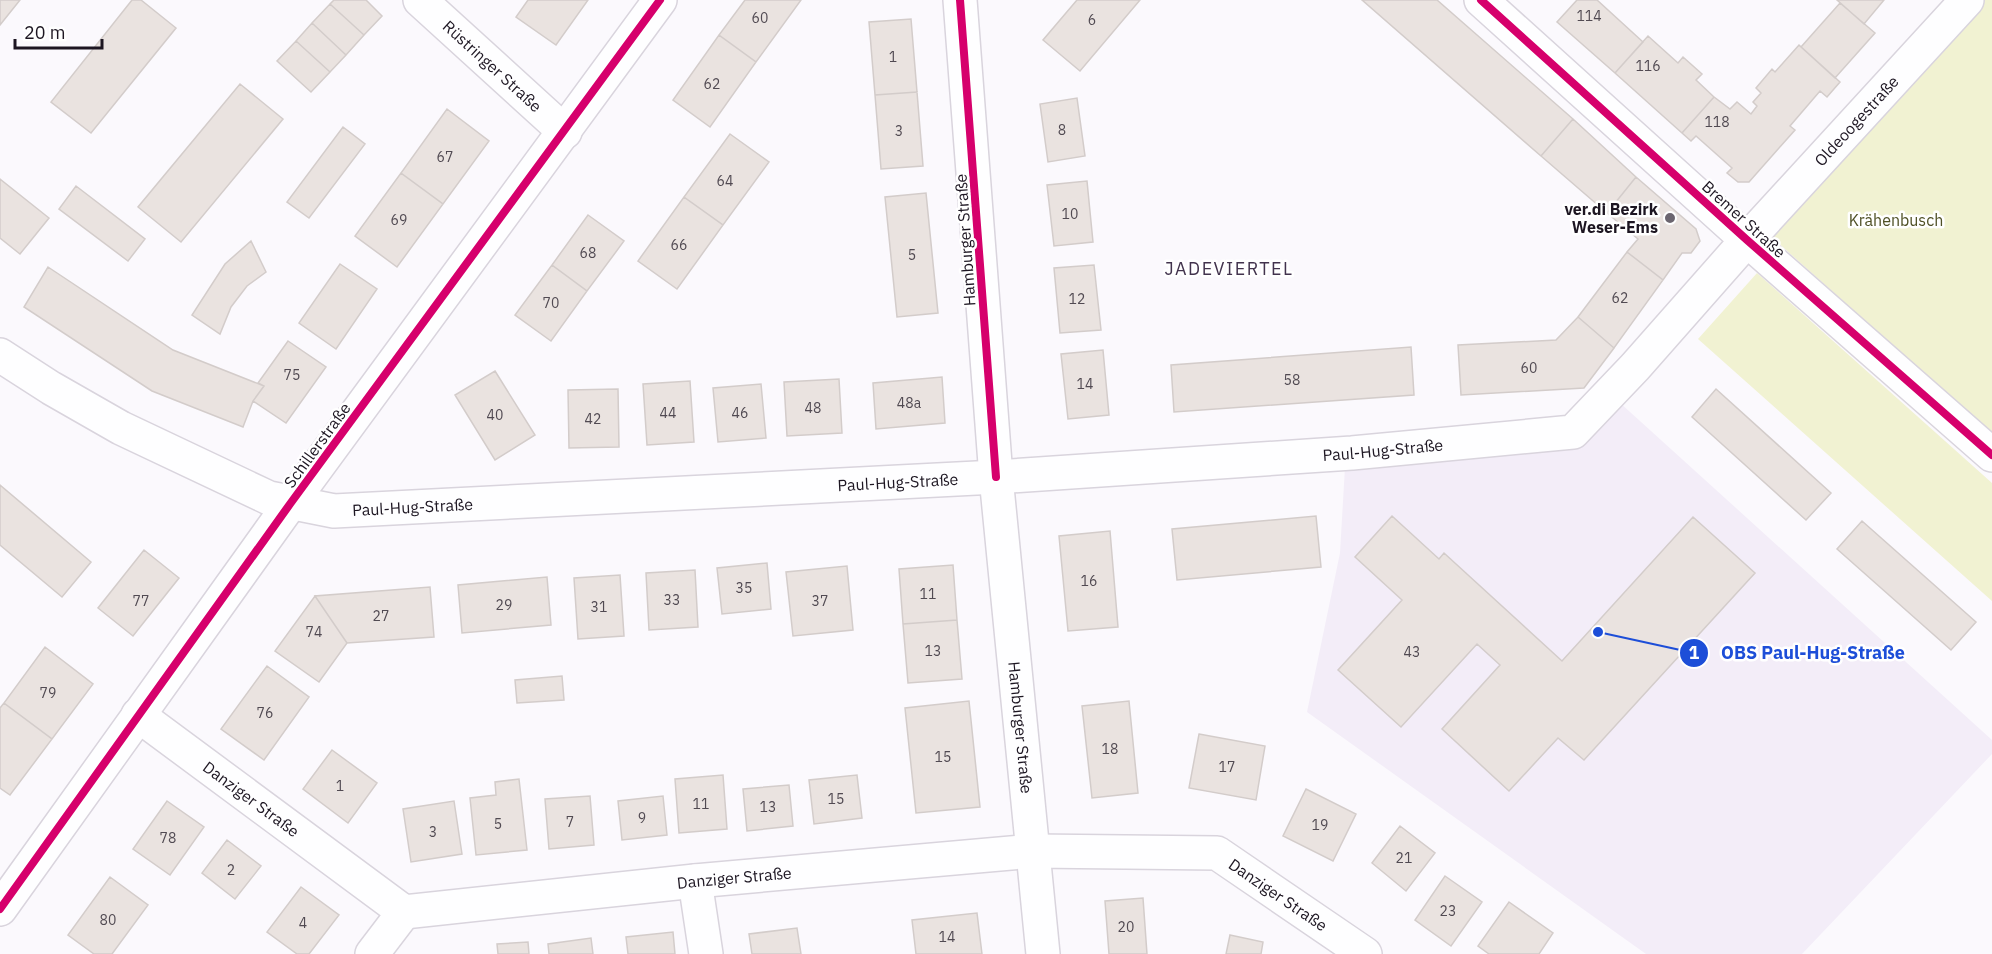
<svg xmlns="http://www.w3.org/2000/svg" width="1992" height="954" viewBox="0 0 1992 954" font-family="'IBM Plex Sans',sans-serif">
  <rect width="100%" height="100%" fill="#fbf9fd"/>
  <path fill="#f3edf8" d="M1619,402L1992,740V754L1802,954H1646L1307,712L1340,553L1345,467L1579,443Z"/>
  <path fill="#f1f2d2" d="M1966,0H1992V434L1758,225Z
    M1757,273L1992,483V601L1698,339Z"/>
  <path fill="#eae3e0" stroke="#d3ccca" stroke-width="1.5" d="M0,0H20L0,25Z
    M132,0H141L176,28L91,133L51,102Z
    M334,0H366L382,16L364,35L330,4Z
    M528,0H588L556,45L516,17Z
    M745,0H801L756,62L719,35Z
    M1077,0H1140L1080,71L1043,40Z
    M1362,0H1437L1573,119L1541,156Z
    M1577,0H1597L1643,42L1615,73L1557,22Z
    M1837,0H1884L1864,24Z
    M1840,3L1875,33L1835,78L1801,47Z
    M330,4L364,35L346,55L312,23Z
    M911,19L917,92L875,95L869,22Z
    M312,23L346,55L330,72L296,41Z
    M719,35L756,62L710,127L673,100Z
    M1648,36L1678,63L1683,57L1702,74L1696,80L1714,97L1682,133L1615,73Z
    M296,41L330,72L311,92L277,61Z
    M1799,45L1840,82L1827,97L1820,91L1790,126L1795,130L1749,182H1738L1727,173L1732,168L1696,136L1691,141L1682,133L1714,97L1730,109L1737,102L1751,114L1757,106L1753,102L1761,93L1756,88L1772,69L1775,72Z
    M240,84L283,119L181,242L138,207Z
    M917,92L923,166L881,169L875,95Z
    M1077,98L1085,156L1048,162L1040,104Z
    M447,109L489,141L443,204L401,173Z
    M1573,119L1636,177L1607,213L1541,156Z
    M343,127L365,144L309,218L287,202Z
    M730,134L769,162L723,225L684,197Z
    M401,173L443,204L397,267L355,236Z
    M1636,177L1696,229L1700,241L1691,253H1682L1663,280L1627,252L1638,239L1607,213Z
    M0,179L49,218L20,254L0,238Z
    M1087,181L1093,242L1054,246L1047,185Z
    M76,186L145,239L128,261L59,209Z
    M926,193L938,313L897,317L885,197Z
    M684,197L723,225L677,289L638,261Z
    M588,215L624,241L587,291L552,265Z
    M251,241L266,272L247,286L231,307L220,334L192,315L225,264Z
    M1627,252L1663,280L1614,348L1578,317Z
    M340,264L377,289L336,349L299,323Z
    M552,265L587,291L551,341L515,315Z
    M1094,265L1101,330L1060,333L1054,268Z
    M48,267L173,350L264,386L253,401L243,427L152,391L24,307Z
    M1578,317L1614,348L1584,388L1461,395L1458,345L1556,340Z
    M288,341L326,367L286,423L253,401L264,386L258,383Z
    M1411,347L1414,395L1174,412L1171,365Z
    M1103,350L1109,415L1068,419L1061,354Z
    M495,371L535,435L495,460L455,395Z
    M942,377L945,423L876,429L873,383Z
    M839,379L842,433L787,436L784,382Z
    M690,381L694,442L647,445L643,384Z
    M761,384L766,438L718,442L713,388Z
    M618,389L619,447L569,448L568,390Z
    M1716,389L1831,493L1806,520L1692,417Z
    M0,485L91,562L62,597L0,545Z
    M1316,516L1321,567L1177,580L1172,529Z
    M1392,516L1439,559L1444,553L1562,661L1693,517L1755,573L1584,760L1558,738L1509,791L1442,729L1500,665L1477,644L1401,727L1338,670L1402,600L1355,557Z
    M1862,521L1976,622L1951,650L1837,549Z
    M1110,531L1118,627L1068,631L1059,536Z
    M144,550L179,578L133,636L98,608Z
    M767,563L771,609L722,614L717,568Z
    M953,565L957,620L903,624L899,569Z
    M847,566L853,630L793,636L786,572Z
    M695,570L698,627L649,630L646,573Z
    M620,575L624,636L578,639L574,578Z
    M547,577L551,625L462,633L458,585Z
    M430,587L434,637L347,643L315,596Z
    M315,596L347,643L319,682L275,651Z
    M957,620L962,679L908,683L903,624Z
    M45,647L93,684L52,739L4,703Z
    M267,666L309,697L264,760L221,729Z
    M562,676L564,700L517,703L515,680Z
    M969,701L980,807L916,813L905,708Z
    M1129,701L1138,793L1092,798L1082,706Z
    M4,703L52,739L10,795L0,788V708Z
    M1199,734L1265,746L1256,800L1189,788Z
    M332,750L377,783L348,823L303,789Z
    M723,775L727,829L679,833L675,779Z
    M857,775L862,818L814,824L809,780Z
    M519,779L527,850L476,855L470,798L496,795L495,782Z
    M789,785L793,826L747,831L743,789Z
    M1306,789L1356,814L1333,861L1283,836Z
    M590,796L594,845L549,849L545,799Z
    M663,796L667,835L622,840L618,801Z
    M167,801L204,827L170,875L133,849Z
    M454,801L462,854L411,862L403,809Z
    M1400,826L1435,853L1406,891L1372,863Z
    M227,840L261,866L235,899L202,873Z
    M1445,876L1482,902L1451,946L1415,920Z
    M110,877L148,905L112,954H94L68,935Z
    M301,887L339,915L309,954H297L267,932Z
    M1143,898L1147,954H1109L1105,901Z
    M1509,902L1553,933L1539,954H1489L1478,946Z
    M977,913L982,954H916L912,920Z
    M797,928L801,954H752L749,934Z
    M673,932L675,954H628L626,937Z
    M1230,935L1263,942L1261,954H1226Z
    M591,938L593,954H549L548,944Z
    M528,942L529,954H498L497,944Z"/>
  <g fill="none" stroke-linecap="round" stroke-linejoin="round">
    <g stroke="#d9d4dd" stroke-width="36">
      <g id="street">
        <path id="s1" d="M420,0L565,132"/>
        <path id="s2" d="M960,0L996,477L1043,954"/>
        <path d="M1481,0L1747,240L1992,455"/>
        <path id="s3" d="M0,355L51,388L121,428L269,498L334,511L996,477L1352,453L1573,432L1635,367L1747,240L1967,0"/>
        <path id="s4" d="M138,715L404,912L695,881L1033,851L1217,853L1365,954"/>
        <path d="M695,881L706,954"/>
        <path d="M0,909L290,504L660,0"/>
        <path d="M372,954L404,912"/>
      </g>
    </g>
    <use href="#street" stroke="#fefeff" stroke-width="33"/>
    <g stroke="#fff" stroke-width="11">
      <path id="cycleway" d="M960,0L996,477
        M1481,0L1747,240L1992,455
        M0,909L290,504L660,0"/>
    </g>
    <use href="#cycleway" stroke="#d6006c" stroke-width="8"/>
  </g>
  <circle fill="#6b656f" stroke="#fff" stroke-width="2" cx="1670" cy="218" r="6"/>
  <g text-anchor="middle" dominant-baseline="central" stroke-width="5" stroke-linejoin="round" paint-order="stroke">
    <g font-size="14" fill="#514a52">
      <text x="1589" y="16">114</text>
      <text x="760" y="18">60</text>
      <text x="1092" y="20">6</text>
      <text x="893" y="57">1</text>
      <text x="1648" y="66">116</text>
      <text x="712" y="84">62</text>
      <text x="1717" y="122">118</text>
      <text x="1062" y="130">8</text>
      <text x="899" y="131">3</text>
      <text x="445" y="157">67</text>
      <text x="725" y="181">64</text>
      <text x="1070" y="214">10</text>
      <text x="399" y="220">69</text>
      <text x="679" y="245">66</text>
      <text x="588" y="253">68</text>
      <text x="912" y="255">5</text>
      <text x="1620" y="298">62</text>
      <text x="1077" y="299">12</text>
      <text x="551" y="303">70</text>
      <text x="1529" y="368">60</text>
      <text x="292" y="375">75</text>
      <text x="1292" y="380">58</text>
      <text x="1085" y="384">14</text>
      <text x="909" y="403">48a</text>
      <text x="813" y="408">48</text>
      <text x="668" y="413">44</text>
      <text x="740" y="413">46</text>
      <text x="495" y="415">40</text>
      <text x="593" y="419">42</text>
      <text x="1089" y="581">16</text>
      <text x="744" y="588">35</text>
      <text x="928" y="594">11</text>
      <text x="672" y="600">33</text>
      <text x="141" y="601">77</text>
      <text x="820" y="601">37</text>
      <text x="504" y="605">29</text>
      <text x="599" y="607">31</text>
      <text x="381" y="616">27</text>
      <text x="314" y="632">74</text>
      <text x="933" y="651">13</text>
      <text x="1412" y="652">43</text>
      <text x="48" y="693">79</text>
      <text x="265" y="713">76</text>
      <text x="1110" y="749">18</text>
      <text x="943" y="757">15</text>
      <text x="1227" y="767">17</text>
      <text x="340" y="786">1</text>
      <text x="836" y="799">15</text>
      <text x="701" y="804">11</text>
      <text x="768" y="807">13</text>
      <text x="642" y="818">9</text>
      <text x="570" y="822">7</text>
      <text x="498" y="824">5</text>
      <text x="1320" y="825">19</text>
      <text x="433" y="832">3</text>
      <text x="168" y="838">78</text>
      <text x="1404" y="858">21</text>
      <text x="231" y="870">2</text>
      <text x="1448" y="911">23</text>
      <text x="108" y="920">80</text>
      <text x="303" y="923">4</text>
      <text x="1126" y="927">20</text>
      <text x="947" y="937">14</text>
    </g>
    <g font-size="16" fill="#1d1622" stroke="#fff">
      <text stroke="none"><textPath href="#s1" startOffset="98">Rüstringer Straße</textPath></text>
      <text stroke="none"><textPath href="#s3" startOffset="2034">Oldeoogestraße</textPath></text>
      <text transform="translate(1744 219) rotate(42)">Bremer Straße</text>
      <text transform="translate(965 240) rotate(-94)">Hamburger Straße</text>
      <text transform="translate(317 445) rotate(-54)">Schillerstraße</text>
      <text stroke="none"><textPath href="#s3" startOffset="1422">Paul-Hug-Straße</textPath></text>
      <text stroke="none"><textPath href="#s3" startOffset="936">Paul-Hug-Straße</textPath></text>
      <text stroke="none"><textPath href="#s3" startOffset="450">Paul-Hug-Straße</textPath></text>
      <text stroke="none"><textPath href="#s2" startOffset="730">Hamburger Straße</textPath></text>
      <text stroke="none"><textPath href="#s4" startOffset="141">Danziger Straße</textPath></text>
      <text stroke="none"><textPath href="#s4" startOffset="663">Danziger Straße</textPath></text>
      <text stroke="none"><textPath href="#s4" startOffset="1221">Danziger Straße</textPath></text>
    </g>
    <g font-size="16" font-weight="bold" fill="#1d1622" stroke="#fff" text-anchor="end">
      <text x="1658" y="209">ver.di Bezirk<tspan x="1658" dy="18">Weser-Ems</tspan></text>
    </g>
    <g font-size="16" fill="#4f5025" stroke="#fff">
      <text x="1896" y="220">Krähenbusch</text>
    </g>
    <g font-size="18" letter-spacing="1.5" fill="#42334d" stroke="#fff">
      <text x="1229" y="268">JADEVIERTEL</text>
    </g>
  </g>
  <path fill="none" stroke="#1d4ed8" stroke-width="2" d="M1598 632L1694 653"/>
  <g fill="#1d4ed8" stroke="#fff" stroke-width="2">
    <circle cx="1598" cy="632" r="6"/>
    <circle cx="1694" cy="653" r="15"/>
  </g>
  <g font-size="18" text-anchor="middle" font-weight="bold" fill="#fff">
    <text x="1694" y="659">1</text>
  </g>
  <g font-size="18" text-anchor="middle" font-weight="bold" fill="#1d4ed8" stroke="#fff" stroke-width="5" stroke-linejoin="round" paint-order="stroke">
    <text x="1813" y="659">OBS Paul-Hug-Straße</text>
  </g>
  <path d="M15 39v9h87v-9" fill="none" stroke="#1d1622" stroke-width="3"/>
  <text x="24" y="39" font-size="18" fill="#1d1622" stroke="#ffffff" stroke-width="4.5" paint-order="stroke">20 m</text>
</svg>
